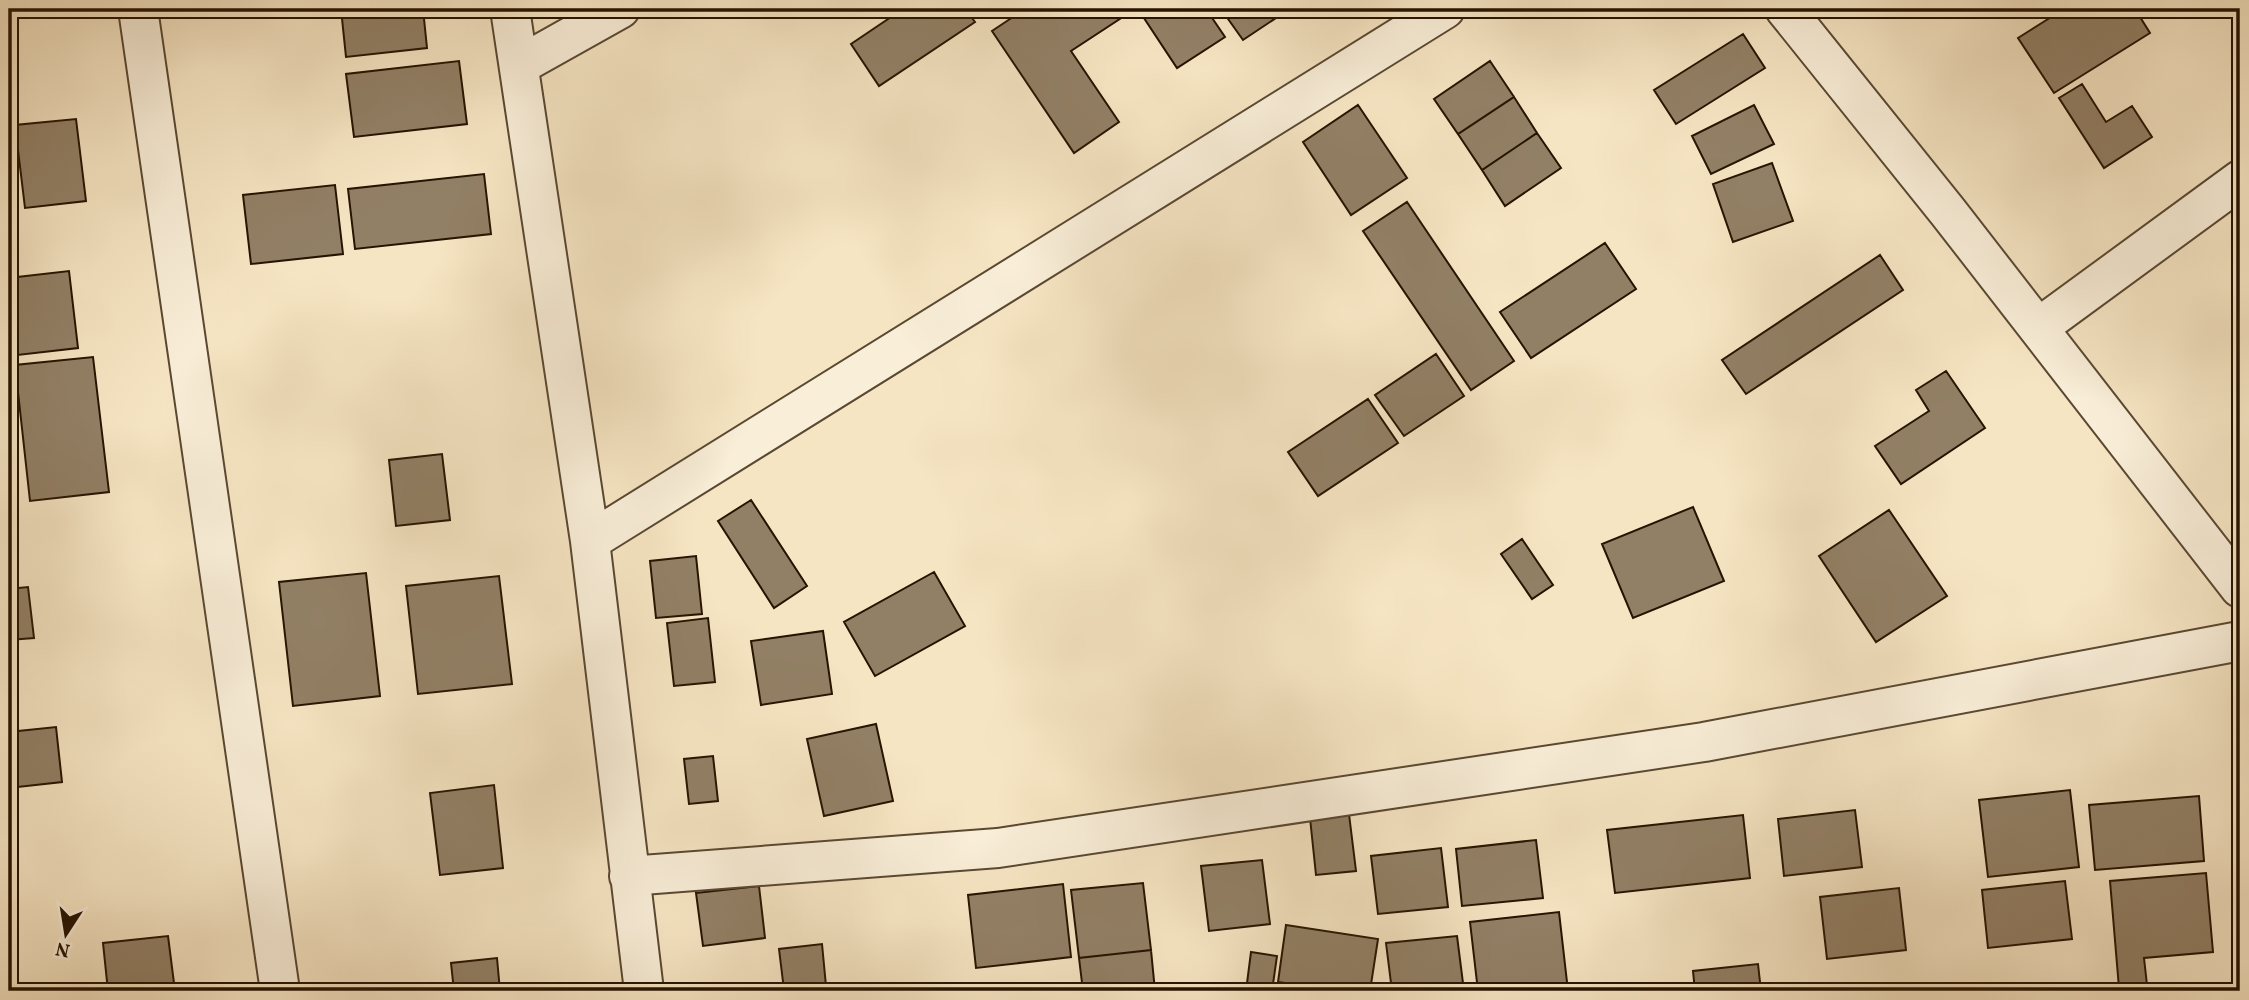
<svg xmlns="http://www.w3.org/2000/svg" width="2249" height="1000" viewBox="0 0 2249 1000" font-family="Vollkorn,serif">
  <rect width="100%" height="100%" fill="#f6e5c3"/>
  <filter id="stains"><feTurbulence type="fractalNoise" baseFrequency=".00286" numOctaves="4"/><feColorMatrix values="0 0 0 0 .2 0 0 0 0 .09 0 0 0 0 .02 0 0 0 .5 -.17"/></filter>
  <radialGradient id="worn" r=".72"><stop offset=".6" stop-color="#630" stop-opacity="0"/><stop offset="1" stop-color="#630" stop-opacity=".3"/></radialGradient>
  <path fill="#928066" stroke="#261301" stroke-width="2" d="M341,9H423L427,48L346,57Z
    M903,9H965L975,22L879,86L851,44Z
    M1025,9H1135L1071,51L1119,122L1074,153L992,31Z
    M1138,9H1206L1225,37L1177,68Z
    M1221,9H1283L1285,12L1243,40Z
    M2064,9H2135L2150,33L2054,93L2018,38Z
    M1743,34L1765,68L1676,124L1654,90Z
    M459,61L467,124L354,137L346,74Z
    M1490,61L1514,97L1458,134L1434,99Z
    M2082,84L2106,122L2132,106L2152,137L2104,168L2059,98Z
    M1514,97L1537,133L1482,170L1458,134Z
    M1358,105L1407,178L1351,215L1303,142Z
    M1754,105L1774,144L1711,174L1692,136Z
    M76,119L86,201L25,208L15,125Z
    M1537,133L1561,168L1505,206L1482,170Z
    M1772,163L1793,221L1733,242L1713,184Z
    M484,174L491,234L355,249L348,189Z
    M335,185L343,254L251,264L243,195Z
    M1407,202L1514,361L1471,390L1363,231Z
    M1605,243L1636,289L1531,358L1500,312Z
    M1880,255L1903,290L1746,394L1722,360Z
    M69,271L78,348L9,356V278Z
    M1436,354L1464,396L1404,436L1375,395Z
    M93,357L109,492L30,501L15,365Z
    M1946,371L1985,428L1901,484L1875,446L1929,411L1916,390Z
    M1368,399L1398,443L1318,496L1288,452Z
    M9,453L14,499L9,500Z
    M442,454L450,520L396,526L389,460Z
    M751,500L807,586L774,608L718,521Z
    M1693,507L1724,581L1633,618L1602,544Z
    M1889,510L1947,596L1876,642L1819,556Z
    M1522,539L1553,585L1532,599L1501,554Z
    M696,556L702,614L656,618L650,561Z
    M934,572L965,626L875,676L844,622Z
    M366,573L380,696L293,706L279,582Z
    M499,576L512,684L418,694L406,586Z
    M28,587L34,638L9,640V589Z
    M708,618L715,682L674,686L667,623Z
    M823,631L832,694L761,705L751,641Z
    M876,724L893,801L824,816L807,739Z
    M56,727L62,782L9,788V732Z
    M713,756L718,801L689,804L684,759Z
    M494,785L503,868L440,875L430,793Z
    M2070,790L2079,867L1988,877L1979,800Z
    M12,794L17,840L9,841V795Z
    M2199,796L2204,861L2095,870L2089,805Z
    M1855,810L1862,867L1784,876L1778,819Z
    M1349,814L1356,871L1316,875L1310,818Z
    M1743,815L1750,878L1615,893L1607,830Z
    M1536,840L1543,898L1462,906L1456,849Z
    M1441,848L1448,907L1378,914L1371,856Z
    M1262,860L1270,924L1209,931L1201,866Z
    M2206,873L2213,952L2144,958L2147,985L2119,988L2110,881Z
    M2065,881L2072,939L1988,948L1982,890Z
    M1143,883L1151,950L1079,958L1071,890Z
    M1063,884L1071,957L976,968L968,895Z
    M759,886L765,938L703,946L696,893Z
    M1899,888L1906,950L1827,959L1820,897Z
    M1559,912L1568,991H1478L1470,922Z
    M1286,925L1378,939L1370,991H1341L1278,982Z
    M168,936L175,991H108L103,943Z
    M1457,936L1464,991H1392L1386,943Z
    M822,944L826,986L784,990L779,949Z
    M1151,950L1155,991H1083L1079,958Z
    M1251,952L1277,956L1272,991H1246Z
    M497,958L500,991H454L451,963Z
    M1758,964L1761,991H1695L1693,971Z"/>
  <g fill="none" stroke-linecap="round" stroke-linejoin="round">
    <g stroke="#5a4832" stroke-width="42">
      <path id="minor" d="M138,9L280,991
        M510,9L590,541L644,991
        M1785,9L1948,212L2240,588
        M520,65L620,9
        M2038,328L2240,180
        M590,541L1445,9
        M629,876L998,848L1704,742L2240,641"/>
    </g>
    <use href="#minor" stroke="#f9eed8" stroke-width="38"/>
  </g>
  <rect width="2249" height="1000" fill="none" stroke="#f6e5c3" stroke-width="35"/>
  <rect x="10" y="10" width="2228" height="979" fill="none" stroke="#261301" stroke-width="3.5"/>
  <rect x="18" y="18" width="2214" height="965" fill="none" stroke="#261301" stroke-width="2"/>
  <g transform="translate(66 934) rotate(192)" stroke="#f9eed8" stroke-width="5" paint-order="stroke">
  <path d="M0-5L12 26L0 18L-12 26Z" fill="#261301"/>
  <text y="-10" font-size="19" font-weight="bold" text-anchor="middle" fill="#261301">N</text>
  </g>
  <rect width="100%" height="100%" filter="url(#stains)"/>
  <rect width="100%" height="100%" fill="url(#worn)"/>
</svg>
